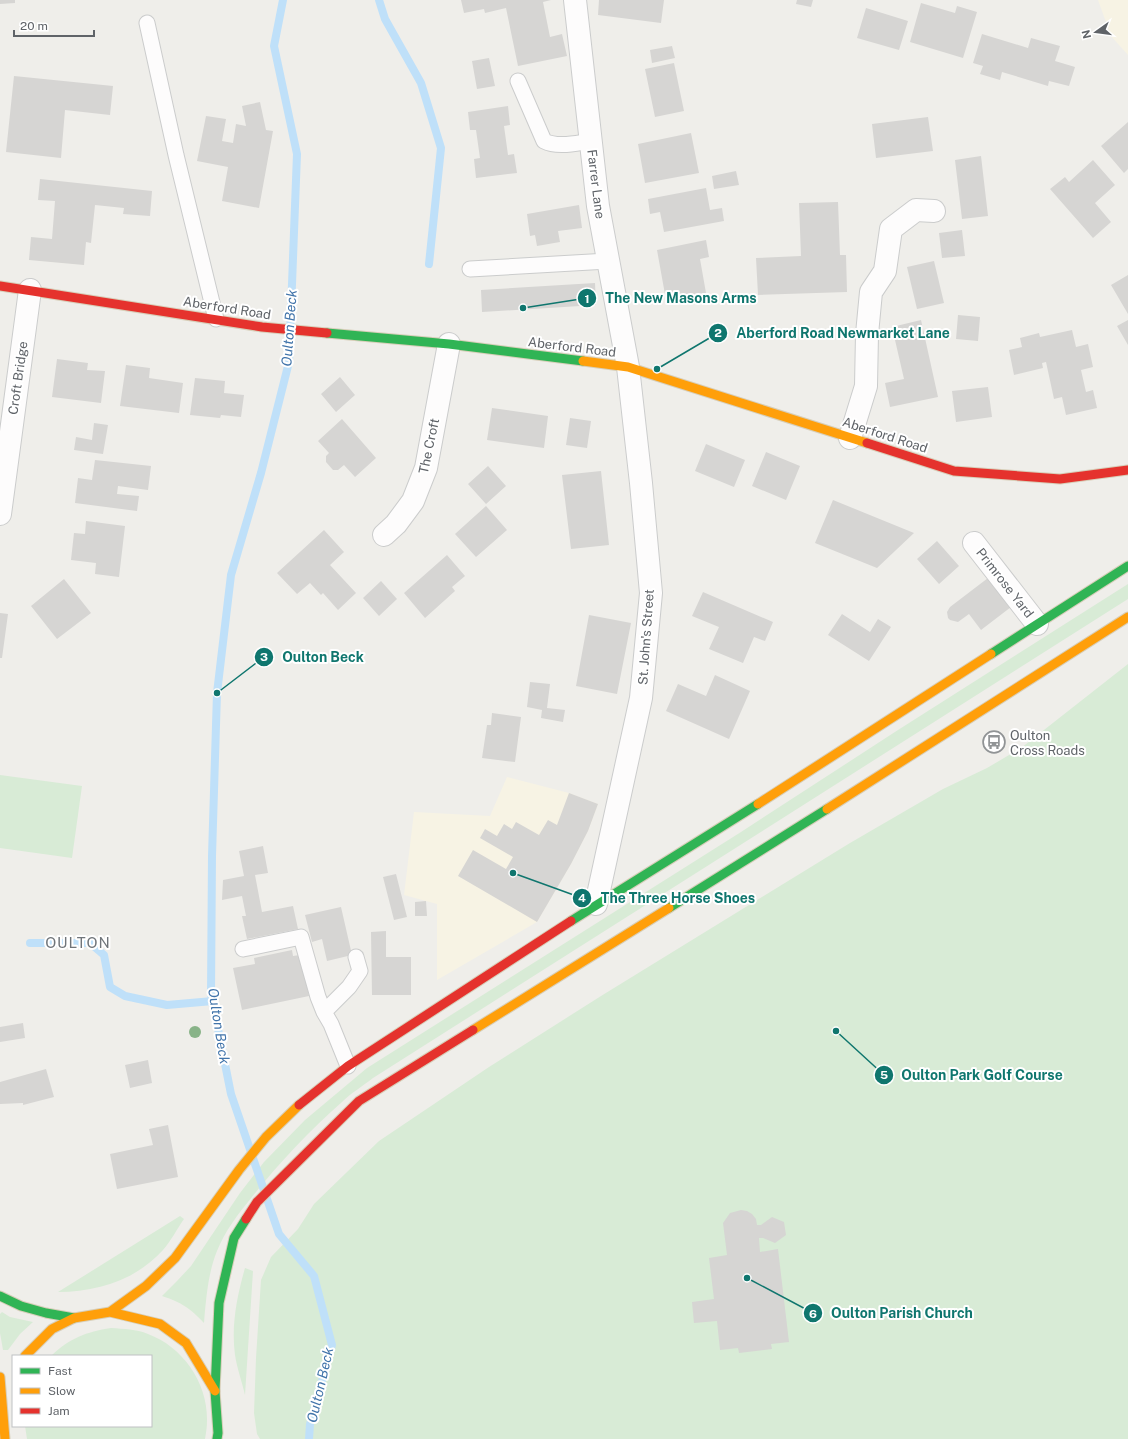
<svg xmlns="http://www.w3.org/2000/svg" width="1128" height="1439" viewBox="0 0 1128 1439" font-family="'Public Sans',sans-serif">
  <rect width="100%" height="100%" fill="#efeeea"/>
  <path fill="#f7f3e4" d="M1098,0H1128V55L1111,36Z
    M507,777L569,793L598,804L588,831L571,864L537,922L437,980V904L404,895L414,812L490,816Z"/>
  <path fill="#d8ebd6" d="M1128,584V599L373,1078C363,1086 351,1093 342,1102C309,1131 279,1163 252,1197C238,1214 225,1231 217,1251C208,1273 206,1299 204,1323C190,1308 181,1302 162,1296L177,1281L191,1266L240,1193L264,1162L305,1120L367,1068L741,832L898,730Z
    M1128,664V1439H260L257,1434L254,1413L256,1358L261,1280L271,1257L298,1229L314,1204L379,1141L489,1067L601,996L850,843L943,789L987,768L1021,748Z
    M0,775L82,786L72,858L0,848Z
    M180,1216L184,1219C177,1229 171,1241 163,1250C136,1280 97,1292 58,1292Z
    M245,1268L253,1271L245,1395C242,1382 237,1368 235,1355C231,1326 237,1296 245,1268Z
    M2,1312L10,1317L33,1322L20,1334L8,1350H3L0,1333V1314Z
    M111,1328C124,1329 136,1329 148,1334C183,1347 208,1383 207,1421C207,1427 206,1433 205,1439H27L25,1426H151V1356H51C70,1338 86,1332 111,1328Z"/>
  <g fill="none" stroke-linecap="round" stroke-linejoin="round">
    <path stroke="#bfe0f9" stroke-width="8" d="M283,0L274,46L297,154L289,362L261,473L231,575L217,693L212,856L211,994L231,1094L279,1234L314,1276L332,1345L310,1424L309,1439
      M379,0L385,19L421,83L441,148L429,264
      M30,943H90L104,955L110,987L125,996L167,1005L213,1001"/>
  </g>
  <path fill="#d6d5d3" d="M0,0H15V3L0,4Z
    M461,0H551L543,2L550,37L562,34L567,56L518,66L506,8L485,13L484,9L464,13Z
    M599,0H664L661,23L598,15Z
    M797,0H813L811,7L796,4Z
    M921,3L955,13L957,6L977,12L963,58L910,42Z
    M866,8L908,21L899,50L857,38Z
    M982,34L1028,48L1031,38L1060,46L1055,61L1075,67L1069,86L1049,81L1048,86L1002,72L1000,80L980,74L983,66L973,63Z
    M672,46L675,58L652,63L650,50Z
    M489,58L495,86L477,89L472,61Z
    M674,63L684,111L655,117L645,69Z
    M14,76L113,86L110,115L65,110L61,158L6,152Z
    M260,102L266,130L273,131L259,208L222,201L228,167L197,161L206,116L226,119L222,141L233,143L236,124L246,126L242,106Z
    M508,106L510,125L504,126L508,155L514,154L517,173L476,178L474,159L480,158L476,130H470L468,112Z
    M928,117L933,151L876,158L872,124Z
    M1128,122V169L1124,173L1101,146Z
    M691,133L699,173L645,183L638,144Z
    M981,156L988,216L962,219L955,160Z
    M1093,160L1115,185L1095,203L1111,222L1093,238L1050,189L1065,177L1069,182Z
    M736,171L739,185L714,189L712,176Z
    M40,179L152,191L150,216L123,214L124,208L95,205L91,243L86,242L84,265L29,260L31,237L52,239L55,201L38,200Z
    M706,188L710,210L722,208L724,221L664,232L660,212L650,214L648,199Z
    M838,202L840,255H846L847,292L758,295L756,258L801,256L799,203Z
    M579,205L582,228L558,231L560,242L537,246L535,235L530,236L527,214Z
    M962,230L965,256L942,258L939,233Z
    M706,240L709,257L700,259L706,293L666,300L657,250Z
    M934,261L944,303L917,309L907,267Z
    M1128,275V314L1111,285Z
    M595,283L596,305L482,312L481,290Z
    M958,315L980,317L978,341L956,339Z
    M921,320L938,397L890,407L885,383L904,379L892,327Z
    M1128,320V345L1117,326Z
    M1072,330L1076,347L1088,344L1093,367L1081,370L1086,392L1093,390L1097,408L1066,415L1062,397L1054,399L1046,362L1042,363L1043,368L1014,375L1009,350L1022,347L1020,338L1039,333L1040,337Z
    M57,359L88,363L87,370L105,371L101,403L52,397Z
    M126,365L150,368L149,378L183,383L179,413L120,406Z
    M340,377L355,395L336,412L321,394Z
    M195,378L225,381L224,393L244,395L241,417L221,415L220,418L190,415Z
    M988,387L992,417L956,422L952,391Z
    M492,408L548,416L544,448L487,440Z
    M570,418L591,421L587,448L566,445Z
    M342,419L376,458L355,477L344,465L338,470H333L326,462V456L329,453L318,441Z
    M94,423L108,425L103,454L74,450L76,437L92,440Z
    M706,444L745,460L734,487L695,471Z
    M766,452L800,466L786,500L752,486Z
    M95,460L151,466L148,490L118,486L117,494L139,496L137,511L75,503L78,478L92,480Z
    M488,466L506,486L486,504L468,484Z
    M601,471L609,545L571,549L562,475Z
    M833,500L914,533L877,568L815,543Z
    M486,506L507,530L476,557L455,534Z
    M86,521L125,526L119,577L95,574L96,563L71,560L74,533L85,534Z
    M324,530L344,552L330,565L356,593L338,610L323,593L321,595L310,583L297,594L277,573Z
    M937,541L959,566L939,584L917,559Z
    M447,555L465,576L452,587L455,591L425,618L404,593Z
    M988,578L1011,607L981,630L969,614L958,622L950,620L948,618L947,612L950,607Z
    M64,579L91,613L57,639L31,606Z
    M381,581L397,599L379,616L363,598Z
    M703,592L773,622L765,641L754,637L743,663L709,649L719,627L692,616Z
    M0,613L8,614L2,658H0Z
    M842,614L870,632L878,619L891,627L869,661L828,635Z
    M589,615L631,623L617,694L576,686Z
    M715,675L750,691L729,739L666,711L678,684L706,696Z
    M530,682L550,684L547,708L565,710L563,722L541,718L542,710L527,707Z
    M492,713L521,717L515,762L482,758L487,725H491Z
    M569,793L598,804L588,831L571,864L537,922L458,876L473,850L506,869L513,857L480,838L485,829L497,836L504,824L512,829L516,822L539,835L548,820L557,825Z
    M263,846L268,873L255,875L262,912L293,906L298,929L247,939L242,916H246L242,896L222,900L223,880L244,876L239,851Z
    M396,874L407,917L394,920L383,877Z
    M426,901L427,916H415V902Z
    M341,907L352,955L327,961L322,939L312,942L305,915Z
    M386,931V957H411V995H372L371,932Z
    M292,950L293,956L300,955L309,996L242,1010L233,968L255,964L254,958Z
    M23,1023L25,1038L0,1042V1027Z
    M148,1060L152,1083L130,1088L125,1065Z
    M46,1069L54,1097L23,1105V1103L0,1104V1082Z
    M168,1125L178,1177L117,1189L110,1154L153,1145L149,1129Z
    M741,1210L747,1211L752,1214L756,1219L757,1225H761L772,1217L784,1222L786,1235L775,1243L763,1238H759L760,1252L778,1249L789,1342L771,1344L772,1349L739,1353L738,1348L720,1350L717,1321L694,1323L692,1302L714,1299L709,1258L727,1255L723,1223L730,1213Z"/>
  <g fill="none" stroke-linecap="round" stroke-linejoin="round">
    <g stroke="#cbcccc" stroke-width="17">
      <path id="lane" d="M147,23L176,155L216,319
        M518,81L544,141C558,148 576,143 591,141
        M470,269L608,261
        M243,949L301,937L318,997L324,1012L331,1024L348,1066
        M324,1012L349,987L360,971L356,957"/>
    </g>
    <g stroke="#cbcccc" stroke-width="24">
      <path id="street" d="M575,0L598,206L628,367L641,483L651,593L641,698L596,904
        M850,438L866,386L867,334L871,292L885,271L891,229L916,210L934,211
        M0,514L30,290
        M384,535L396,524L413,501L426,468L449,344
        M974,543L1037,624"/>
    </g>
    <g stroke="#d7ceb8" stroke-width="11">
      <path id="fast" d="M327,333L449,344L583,361
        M991,654L1128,566
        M669,908L827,809
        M571,921L758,804
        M0,1296L21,1306L46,1313L74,1318
        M217,1439L218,1433L215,1391L219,1303L234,1238L246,1219"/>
    </g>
    <g stroke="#d7ceb8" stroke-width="11">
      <path id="slow" d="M583,361L628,367L867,443
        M758,804L991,654
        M827,809L1128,617
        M473,1030L669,908
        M110,1312L146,1286L175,1258L239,1170L266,1137L299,1105
        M25,1356L52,1329L74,1318L110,1312L160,1324L186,1343L215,1391
        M0,1377L5,1439"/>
    </g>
    <g stroke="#d7ceb8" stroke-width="11">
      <path id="jam" d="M0,286L262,327L327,333
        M867,443L954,471L1060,479L1128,470
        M299,1105L348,1066L571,921
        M246,1219L257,1202L359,1101L473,1030"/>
    </g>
    <use href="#lane" stroke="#fdfcfc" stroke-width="15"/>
    <use href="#street" stroke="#fdfcfc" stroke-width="22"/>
    <use href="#fast" stroke="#30b455" stroke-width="9"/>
    <use href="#slow" stroke="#ff9f0a" stroke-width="9"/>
    <use href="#jam" stroke="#e5322d" stroke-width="9"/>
  </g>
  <circle fill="#88b388" cx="195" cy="1032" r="6"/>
  <defs>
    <g id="bus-ring" transform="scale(1.15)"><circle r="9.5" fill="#fff" stroke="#919496" stroke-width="1.5"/><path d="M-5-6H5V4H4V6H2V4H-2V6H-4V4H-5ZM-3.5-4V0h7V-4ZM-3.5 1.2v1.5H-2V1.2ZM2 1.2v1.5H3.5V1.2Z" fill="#919496"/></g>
  </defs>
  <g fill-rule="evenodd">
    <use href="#bus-ring" x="994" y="742"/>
  </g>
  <g text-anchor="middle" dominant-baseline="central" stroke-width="4" stroke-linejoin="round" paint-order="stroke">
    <g font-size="13" fill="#5f6368" stroke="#fff">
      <text transform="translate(596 184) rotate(83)">Farrer Lane</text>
      <text transform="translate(227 308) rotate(9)">Aberford Road</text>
      <text transform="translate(572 347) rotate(7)">Aberford Road</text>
      <text transform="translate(18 378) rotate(-82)">Croft Bridge</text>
      <text transform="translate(885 435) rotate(18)">Aberford Road</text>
      <text transform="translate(429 446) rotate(-78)">The Croft</text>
      <text transform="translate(1005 583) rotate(52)">Primrose Yard</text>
      <text transform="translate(646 637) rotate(-86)">St. John's Street</text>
    </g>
    <g font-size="13" fill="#5f6368" stroke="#fff" text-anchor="start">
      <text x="1010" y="735">Oulton<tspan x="1010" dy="15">Cross Roads</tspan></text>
    </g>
    <g font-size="14" font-style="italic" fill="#4174aa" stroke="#fff">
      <text transform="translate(289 328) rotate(-86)">Oulton Beck</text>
      <text transform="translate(219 1026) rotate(81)">Oulton Beck</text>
      <text transform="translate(320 1385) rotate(-77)">Oulton Beck</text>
    </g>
    <g font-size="15" letter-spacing="1" fill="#70757a" stroke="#fff">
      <text x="78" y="942">OULTON</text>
    </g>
  </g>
  <path fill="none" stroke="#0f766e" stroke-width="1.5" d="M523 308L587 298M657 369L718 333M217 693L264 657M513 873L582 898M836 1031L884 1075M747 1278L813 1313"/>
  <g fill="#0f766e" stroke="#fff" stroke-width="1.5">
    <circle cx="523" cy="308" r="4"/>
    <circle cx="657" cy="369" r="4"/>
    <circle cx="217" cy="693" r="4"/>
    <circle cx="513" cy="873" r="4"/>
    <circle cx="836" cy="1031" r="4"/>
    <circle cx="747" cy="1278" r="4"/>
    <circle cx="587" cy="298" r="10"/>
    <circle cx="718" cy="333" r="10"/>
    <circle cx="264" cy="657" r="10"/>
    <circle cx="582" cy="898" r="10"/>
    <circle cx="884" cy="1075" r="10"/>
    <circle cx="813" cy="1313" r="10"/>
  </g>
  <g font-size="12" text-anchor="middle" font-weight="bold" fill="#fff">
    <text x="587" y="303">1</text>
    <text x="718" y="337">2</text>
    <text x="264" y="661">3</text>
    <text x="582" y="902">4</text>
    <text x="884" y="1079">5</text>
    <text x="813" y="1318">6</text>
  </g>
  <g font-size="14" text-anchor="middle" font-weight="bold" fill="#0f766e" stroke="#fff" stroke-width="4" stroke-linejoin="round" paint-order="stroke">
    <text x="681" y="303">The New Masons Arms</text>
    <text x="843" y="338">Aberford Road Newmarket Lane</text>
    <text x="323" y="662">Oulton Beck</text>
    <text x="678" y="903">The Three Horse Shoes</text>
    <text x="982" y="1080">Oulton Park Golf Course</text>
    <text x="902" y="1318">Oulton Parish Church</text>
  </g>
  <rect x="12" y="1355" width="140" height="72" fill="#ffffff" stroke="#bfc1c3"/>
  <rect x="20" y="1368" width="20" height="6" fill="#30b455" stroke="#bfc1c3"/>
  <text x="48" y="1375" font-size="12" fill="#5f6368">Fast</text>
  <rect x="20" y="1388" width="20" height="6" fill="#ff9f0a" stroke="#bfc1c3"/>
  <text x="48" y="1395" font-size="12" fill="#5f6368">Slow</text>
  <rect x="20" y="1408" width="20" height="6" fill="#e5322d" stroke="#bfc1c3"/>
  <text x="48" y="1415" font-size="12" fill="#5f6368">Jam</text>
  <g transform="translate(1096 32) rotate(256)" stroke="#ffffff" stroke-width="3" paint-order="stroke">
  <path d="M0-3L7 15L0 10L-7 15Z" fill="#5f6368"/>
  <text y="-6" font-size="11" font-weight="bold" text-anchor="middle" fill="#5f6368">N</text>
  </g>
  <path d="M14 30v6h80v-6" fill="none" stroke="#5f6368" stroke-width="2"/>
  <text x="20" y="30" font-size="12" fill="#5f6368" stroke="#ffffff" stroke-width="3" paint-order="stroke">20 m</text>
</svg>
